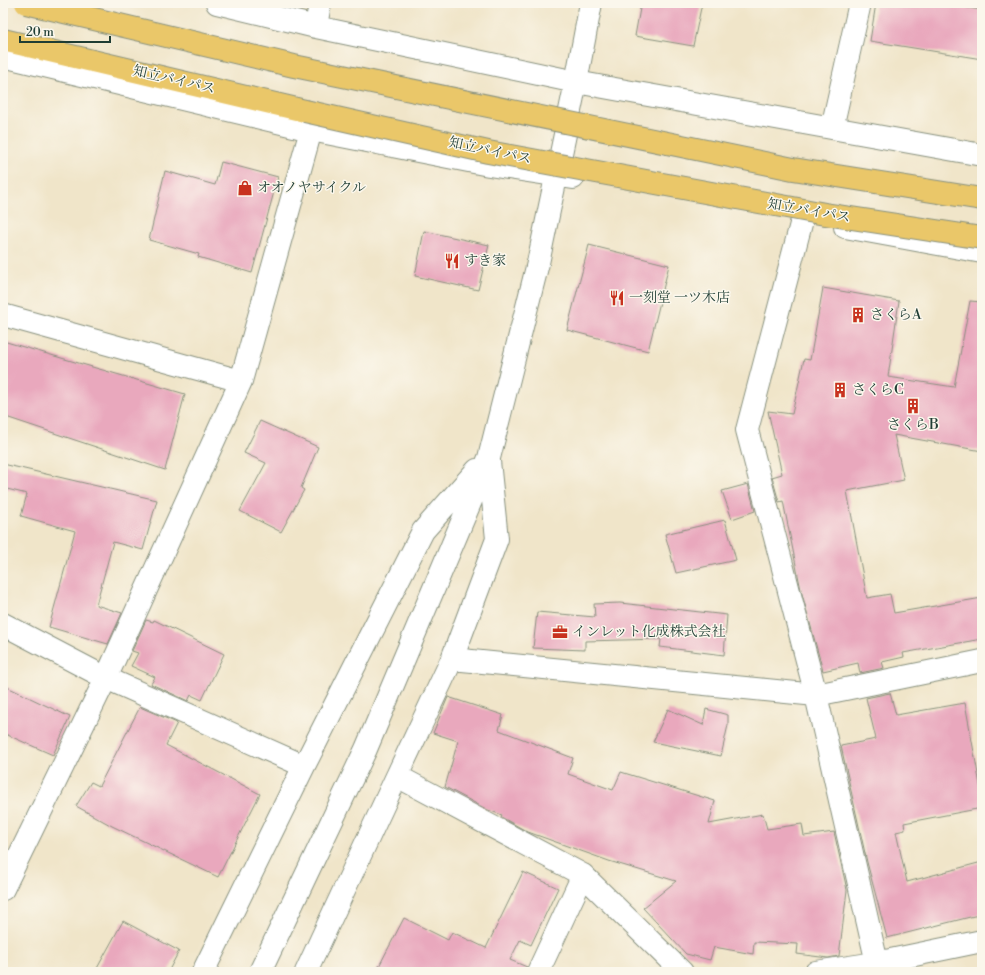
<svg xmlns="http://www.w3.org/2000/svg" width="985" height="975" viewBox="0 0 985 975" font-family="'Libre Bodoni','Noto Serif JP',serif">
  <rect width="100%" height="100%" fill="#fbf7ec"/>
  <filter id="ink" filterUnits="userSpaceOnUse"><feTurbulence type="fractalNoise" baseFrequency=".025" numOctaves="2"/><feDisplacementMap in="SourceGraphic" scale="8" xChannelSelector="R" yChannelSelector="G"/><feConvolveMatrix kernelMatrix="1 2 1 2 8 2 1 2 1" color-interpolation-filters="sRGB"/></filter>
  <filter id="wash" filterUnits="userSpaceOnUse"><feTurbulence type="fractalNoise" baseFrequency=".012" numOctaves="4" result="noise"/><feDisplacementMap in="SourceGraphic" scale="16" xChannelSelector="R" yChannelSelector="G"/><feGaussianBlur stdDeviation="0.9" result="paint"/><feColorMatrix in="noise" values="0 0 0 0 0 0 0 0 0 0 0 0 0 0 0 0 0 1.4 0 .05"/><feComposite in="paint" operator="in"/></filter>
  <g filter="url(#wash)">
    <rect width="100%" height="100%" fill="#f0e5c9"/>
    <g id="blocks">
      <path fill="#e9a8bd" d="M641,3H702L693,46L635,36Z
        M876,3H936L982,10V59L870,41Z
        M221,162L278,177L252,273L198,257L199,254L149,240L165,171L215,185Z
        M424,231L489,245L478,290L415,276Z
        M589,245L669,265L648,351L567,330Z
        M823,288L899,301L888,377L954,387L970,301L982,302V451L894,435L904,480L847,491L867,598L890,594L894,613L982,598V639L903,653L904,657L882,662L884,668L860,673L858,663L823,671L801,590L783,501L779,502L772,477L782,474L768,411L792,414L804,359L810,360Z
        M3,341L185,394L165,470L3,416Z
        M260,421L318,447L301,488L304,490L281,532L240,511L266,463L244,453Z
        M3,464L157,500L143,550L113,542L96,605L122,613L108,644L49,627L75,531L21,516L27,494L3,488Z
        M748,484L755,511L732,519L722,491Z
        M725,520L736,560L676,573L665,534Z
        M620,603L727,615L724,655L660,647L661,639L585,641V650L533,648L537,612L595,617L594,604Z
        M146,620L153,622L154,620L224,654L202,700L191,695L188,701L151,684L155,677L131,666L138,653L132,651Z
        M3,685L70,717L53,755L3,733Z
        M890,693L896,715L965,703L982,796V808L904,823L905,830L896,832L907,882L982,862V914L887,938L867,862L841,746L876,739L866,698Z
        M448,697L503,715L499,730L573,758L568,774L613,790L621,772L715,801L709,824L763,814L767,829L802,824L804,836L834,832L847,890L839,956L828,958L797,954L798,944L754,942L753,954L714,947L710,960L686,954L643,908L676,881L609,861L528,832L501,817L502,815L488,810L445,787L458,741L433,733Z
        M140,707L177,723L166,745L260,794L218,877L112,826L76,806L91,782L99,786Z
        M668,709L703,725L706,709L728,715V725L721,756L653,742Z
        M523,872L558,888L531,945L520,940L510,960L527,967L526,972H376L404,918L448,940L452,932L486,948Z
        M123,921L179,951L168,972H95Z"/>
    </g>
  </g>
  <g filter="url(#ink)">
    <use href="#blocks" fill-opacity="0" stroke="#88917e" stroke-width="1"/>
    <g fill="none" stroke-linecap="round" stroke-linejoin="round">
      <g stroke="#88917e" stroke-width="24">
        <path id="minor" d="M217,3L316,27L576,82L982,155
          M316,27L320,3
          M3,56L311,130L489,165L573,178
          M832,128L860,3
          M802,220L747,430L816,695L879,972
          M845,227L982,252
          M3,315L241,381
          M3,624L106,678L304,766
          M452,659L816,695L982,661
          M397,776L452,659L497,539L489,461
          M3,889L106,678L241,381L311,130
          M203,972L304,766L423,531L477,470
          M260,972L366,749L489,458L538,263L576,82
          M306,972L397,776L583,875L682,972
          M538,972L583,875
          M816,972L876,963L982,941"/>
      </g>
      <g stroke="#88917e" stroke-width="24">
        <path id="tertiary" d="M576,82L591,3"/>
      </g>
      <g stroke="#88917e" stroke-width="24">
        <path id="trunk" d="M3,40L305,111"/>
      </g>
      <use href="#minor" stroke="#fff" stroke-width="22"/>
      <use href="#tertiary" stroke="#fff" stroke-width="22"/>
      <use href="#trunk" stroke="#eac769" stroke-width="22"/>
      <g stroke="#88917e" stroke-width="24" stroke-linecap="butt">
        <path id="trunk-bridge" d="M26,3L294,66L793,169L982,199
          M305,111L488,152L825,214L982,238"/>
      </g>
      <use href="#trunk-bridge" stroke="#eac769" stroke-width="22"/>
    </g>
  </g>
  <defs>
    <g id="shop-bare" transform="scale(1.2)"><path d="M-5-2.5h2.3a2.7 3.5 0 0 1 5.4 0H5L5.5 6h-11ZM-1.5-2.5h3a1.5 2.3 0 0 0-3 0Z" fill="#c8321e" stroke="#fbf7ec" stroke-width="2.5" paint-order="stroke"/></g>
    <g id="restaurant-bare" transform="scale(1.2)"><path d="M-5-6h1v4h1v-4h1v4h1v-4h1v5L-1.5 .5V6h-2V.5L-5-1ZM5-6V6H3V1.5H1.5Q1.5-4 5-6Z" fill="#c8321e" stroke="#fbf7ec" stroke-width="2.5" paint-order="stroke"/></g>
    <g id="building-bare" transform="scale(1.2)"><path d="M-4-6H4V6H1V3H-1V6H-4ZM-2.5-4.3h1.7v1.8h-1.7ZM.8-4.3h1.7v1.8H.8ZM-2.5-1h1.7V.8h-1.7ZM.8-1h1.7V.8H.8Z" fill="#c8321e" stroke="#fbf7ec" stroke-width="2.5" paint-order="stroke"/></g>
    <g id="office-bare" transform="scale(1.2)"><path d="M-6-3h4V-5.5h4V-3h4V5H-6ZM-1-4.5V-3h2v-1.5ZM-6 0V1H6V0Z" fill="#c8321e" stroke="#fbf7ec" stroke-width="2.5" paint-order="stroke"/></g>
  </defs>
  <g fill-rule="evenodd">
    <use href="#shop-bare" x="245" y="188"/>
    <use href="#restaurant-bare" x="452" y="261"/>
    <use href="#restaurant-bare" x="617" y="298"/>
    <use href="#building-bare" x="858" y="315"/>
    <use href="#building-bare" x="840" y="390"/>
    <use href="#building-bare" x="913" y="406"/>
    <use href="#office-bare" x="560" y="632"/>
  </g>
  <g text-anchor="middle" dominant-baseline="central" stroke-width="3" stroke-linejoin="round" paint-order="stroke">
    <g font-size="14" fill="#1f3d34" stroke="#fbf7ec">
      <text transform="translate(174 80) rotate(13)">知立バイパス</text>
      <text transform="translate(490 151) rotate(12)">知立バイパス</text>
      <text transform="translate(809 211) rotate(10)">知立バイパス</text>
    </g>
    <g font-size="14" fill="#1f3d34" stroke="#fbf7ec" text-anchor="start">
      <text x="257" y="188">オオノヤサイクル</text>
      <text x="464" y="261">すき家</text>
      <text x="629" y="298">一刻堂 一ツ木店</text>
      <text x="870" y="315">さくらA</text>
      <text x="852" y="390">さくらC</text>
      <text x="913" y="425" text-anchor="middle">さくらB</text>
      <text x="572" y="632">インレット化成株式会社</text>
    </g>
  </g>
  <rect width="985" height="975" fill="none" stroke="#fbf7ec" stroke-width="16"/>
  <path d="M20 36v6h90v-6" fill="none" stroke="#1f3d34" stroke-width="2"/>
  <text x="26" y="36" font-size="12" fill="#1f3d34" stroke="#fbf7ec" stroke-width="3" paint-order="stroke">20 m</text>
</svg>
